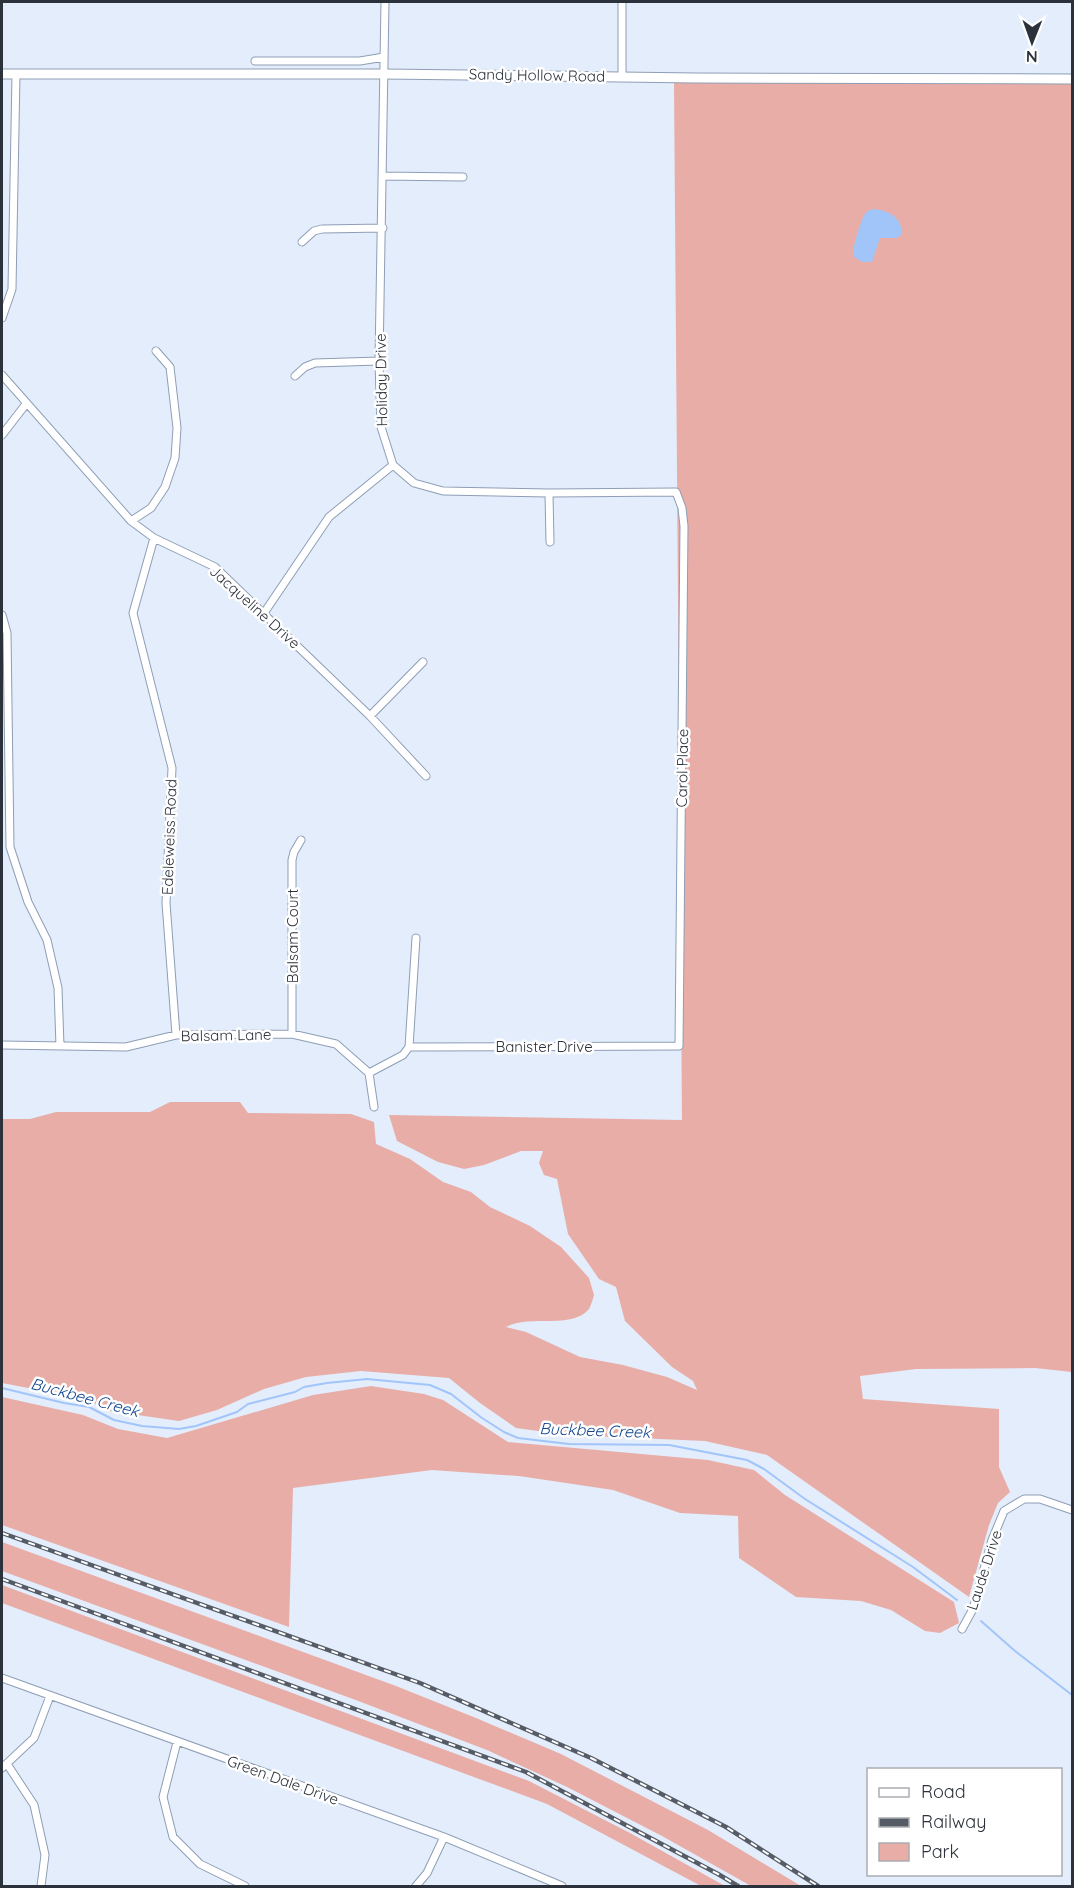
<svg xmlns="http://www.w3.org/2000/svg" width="1074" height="1888" viewBox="0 0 1074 1888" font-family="Quicksand,sans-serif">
  <rect width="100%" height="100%" fill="#e3edfc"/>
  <path fill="#e9ada7" d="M1072,82V1372L1035,1368L916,1369L860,1376L863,1399L999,1409V1467L1010,1492L998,1503L989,1525L969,1597L767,1455L705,1441L568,1435L516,1428L480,1403L449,1378L361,1371L306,1377L264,1389L217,1410L179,1421L110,1411L86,1399L2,1383V1119H30L56,1112H150L170,1102H240L248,1113L351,1114L374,1122L376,1144L410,1159L443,1182L471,1192L490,1207L530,1226L561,1247L589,1278L594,1295C593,1299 591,1305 589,1309C571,1330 529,1314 506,1327L526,1332L580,1357L623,1365L667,1377L697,1390L693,1381L672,1367L625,1321L616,1287L599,1279L568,1234L557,1179L544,1175L539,1163L543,1151H521L484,1165L464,1169L438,1162L397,1141L389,1115L682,1120L674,83Z
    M371,1386L424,1394L443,1400L508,1442L708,1460L754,1470L785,1495L954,1602L959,1623L940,1633L925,1631L891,1610L861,1601L796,1597L739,1558L738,1516L680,1513L613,1490L519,1476L432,1470L293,1488L289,1627L2,1525V1397L83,1415L118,1429L167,1438L313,1395Z
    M2,1542L396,1686L476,1718L561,1754L708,1830L801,1886H751L662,1836L567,1787L487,1750L353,1699L2,1571Z
    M2,1585L529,1781L630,1833L725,1886H701L547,1804L2,1603Z"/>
  <path fill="#a2c5f9" d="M873,209C888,210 902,217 902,234L897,238H880L872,262H862L853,256C852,250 861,219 865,214C868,210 868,211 873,209Z"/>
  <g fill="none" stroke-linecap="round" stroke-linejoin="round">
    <path stroke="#a2c5f9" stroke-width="2" d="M2,1388L64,1403L89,1407L114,1420L142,1426L179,1429L196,1426L237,1412L248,1404L295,1392L304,1387L327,1383L367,1379L430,1385L451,1394L482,1418L504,1432L518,1438L569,1444L669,1445L747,1460L764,1469L805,1499L913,1567L957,1600
      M981,1621L1015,1651L1072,1695"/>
    <g stroke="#8e9eb5" stroke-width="9">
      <path id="street" d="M385,2L379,361L381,427L393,465L414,483L443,491L549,493L676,492L682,508L684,526L679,1046L409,1047
        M255,61H360L384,57
        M622,76V2
        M382,176L463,177
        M302,242L314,231L322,229L383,228
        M2,318L12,289L16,74
        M2,375L131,521L154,538L215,567L370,716L426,776
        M295,376L305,367L315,363L379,361
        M2,435L26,404
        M549,493L550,542
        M131,521L151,508L165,487L175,458L177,428L170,367L156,351
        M154,538L133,613L172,768L166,903L176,1035
        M264,613L329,517L393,465
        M2,615L7,633L10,847L28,902L47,940L58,988L60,1046
        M370,716L423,662
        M292,1034V860L294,852L301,840
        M2,1045L126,1047L176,1035L292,1034L336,1044L369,1073L374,1107
        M369,1073L403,1055L409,1047L416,938
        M962,1629L973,1609L992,1540L1004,1511L1024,1499H1040L1072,1510
        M2,1678L444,1837L562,1886
        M177,1742L163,1797L173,1837L200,1864L245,1886
        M7,1764L34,1805L45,1855L41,1886
        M2,1768L34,1738L50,1696
        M416,1886L427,1873L444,1837"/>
    </g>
    <g stroke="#8e9eb5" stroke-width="11">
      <path id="secondary" d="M2,74H383L696,78L1072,79"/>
    </g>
    <use href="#street" stroke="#fff" stroke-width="7"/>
    <use href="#secondary" stroke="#fff" stroke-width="9"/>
    <g stroke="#555c66" stroke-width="4.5">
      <path id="rail" d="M2,1533L420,1683L591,1758L726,1827L818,1886
        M2,1579L526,1772L718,1874L738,1886"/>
    </g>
    <use href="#rail" stroke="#fff" stroke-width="2" stroke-dasharray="7" stroke-linecap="butt"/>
  </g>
  <g text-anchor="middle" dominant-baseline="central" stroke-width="5" stroke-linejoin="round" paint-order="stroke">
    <g font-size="15" fill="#2c323b" stroke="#fff">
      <text transform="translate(537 75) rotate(1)">Sandy Hollow Road</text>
      <text transform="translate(381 380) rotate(-91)">Holiday Drive</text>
      <text transform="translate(255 607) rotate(42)">Jacqueline Drive</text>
      <text transform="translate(682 768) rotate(-89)">Carol Place</text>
      <text transform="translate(169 837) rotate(-88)">Edeleweiss Road</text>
      <text transform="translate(292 936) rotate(-90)">Balsam Court</text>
      <text transform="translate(226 1035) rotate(-1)">Balsam Lane</text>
      <text x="544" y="1046">Banister Drive</text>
      <text transform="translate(984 1570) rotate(-72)">Laude Drive</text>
      <text transform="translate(283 1780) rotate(20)">Green Dale Drive</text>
    </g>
    <g font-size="16" font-style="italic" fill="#114791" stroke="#fff">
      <text transform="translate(85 1397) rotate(15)">Buckbee Creek</text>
      <text transform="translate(595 1430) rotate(2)">Buckbee Creek</text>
    </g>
  </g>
  <rect width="1074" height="1888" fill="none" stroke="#2c323b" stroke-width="6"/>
  <rect x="867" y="1768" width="195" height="108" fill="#ffffff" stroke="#abadb1" stroke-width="1.5"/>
  <rect x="879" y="1788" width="30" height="9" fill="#ffffff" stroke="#abadb1" stroke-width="1.5"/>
  <text x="921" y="1798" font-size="18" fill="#2c323b">Road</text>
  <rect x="879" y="1818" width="30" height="9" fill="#555c66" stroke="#abadb1" stroke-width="1.5"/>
  <text x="921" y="1828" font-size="18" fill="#2c323b">Railway</text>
  <rect x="879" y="1843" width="30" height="18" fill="#e9ada7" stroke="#abadb1" stroke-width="1.5"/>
  <text x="921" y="1858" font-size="18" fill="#2c323b">Park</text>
  <g transform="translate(1032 42) rotate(181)" stroke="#ffffff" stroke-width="4.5" paint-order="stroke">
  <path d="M0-4.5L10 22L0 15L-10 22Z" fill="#2c323b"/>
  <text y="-9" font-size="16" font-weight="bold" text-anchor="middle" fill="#2c323b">N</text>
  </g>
</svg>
